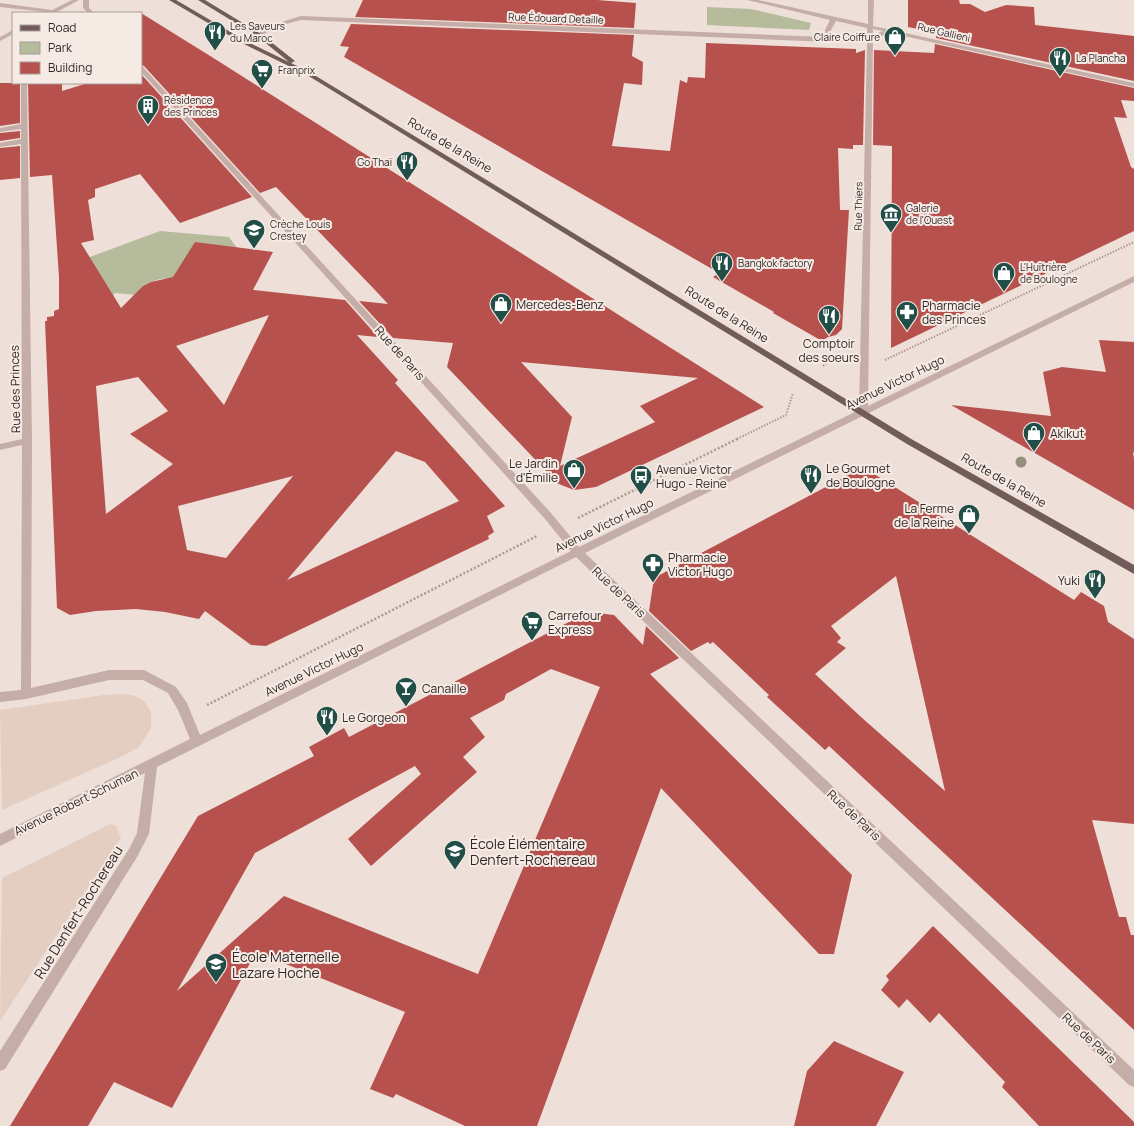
<svg xmlns="http://www.w3.org/2000/svg" width="1134" height="1126" viewBox="0 0 1134 1126" font-family="Manrope,sans-serif">
  <rect width="100%" height="100%" fill="#eee0d9"/>
  <path fill="#b6bb9b" d="M707,7L751,9L811,23L809,30L707,25Z
    M160,231L229,237L238,249L173,278L160,279L151,282L143,286L137,295L115,293L107,306L87,258Z"/>
  <path fill="#e4cec2" d="M123,694L136,696L144,701L151,712V728L139,747L125,755L2,810L0,710L104,695Z
    M110,824L116,826L121,838L0,1021L2,878Z"/>
  <path fill="#b7514d" fill-rule="evenodd" d="M363,0H597L636,3L634,28L355,17Z
    M908,0H959L960,4H970L985,12L1006,5L1034,7L1035,25L1134,36V81L936,38L937,33L908,27Z
    M141,13L215,59L764,407L596,487L574,490L539,476L547,472L447,367L453,343L393,338L359,301L388,304L374,289L276,187L260,193L144,66L141,65ZM521,362L586,368L698,378L640,406L655,422L560,466L572,417Z
    M351,24L634,35L632,56L643,62L642,85L624,83L612,146L670,151L680,80L687,83L688,77L705,78L706,43L856,49V53L865,50L863,145H853V149L838,148L840,210H849L842,329L836,335L828,337L822,341L773,313L774,312L713,277L719,273L344,57L349,47L340,46Z
    M935,44L1134,88V101L1121,100L1127,118L1114,117L1131,167L1134,169V231L891,348L892,146L873,145L874,50L934,53Z
    M141,74L252,197L180,223L140,174L95,189V197L88,200L94,240L81,243L121,308L143,286L151,282L173,277L195,242L273,252L253,290L345,300L378,337L357,335L398,380L395,383L505,506L487,516L494,532L488,536L489,539L266,646L251,645L205,611L199,619L165,612L136,609L96,611L70,615L57,608L45,321H47V317L54,316V311L59,309V277L52,175L30,177L28,83H62V91L88,83H141ZM269,315L224,405L176,346ZM138,377L168,411L130,434L173,464L106,514L96,386ZM396,451L425,462L459,501L287,580ZM293,476L226,558L187,550L178,506Z
    M0,83H20V123L0,126Z
    M20,131V138L0,141V133Z
    M20,146V178L0,180V148Z
    M1099,340L1134,342V452L1133,453L1134,458V510L951,405L1051,416L1043,372L1062,367L1106,372Z
    M856,471L871,472L1074,600L1081,592L1104,606L1108,622L1134,639V824L1092,820L1119,917H1126L1131,935H1134V1030L829,746L825,750L767,697L769,695L713,642L710,644L708,642L691,651L649,611L654,578ZM896,576L945,791L861,717L815,674L846,648L837,642L841,638L831,626Z
    M588,612L614,615L643,645L646,626L679,658L650,674L852,875L834,954H819L661,788L537,1126H465L396,1094L393,1098L370,1089L405,1012L256,952L172,1108L114,1082L88,1126H10L198,816L314,756L309,747L344,728L349,737ZM551,669L600,687L478,974L284,896L177,991L255,853L415,766L421,774L348,839L371,866L477,772L463,757L485,737L470,718L504,700L506,694Z
    M933,926L1134,1122V1126H1039L1002,1087L1005,1082L939,1013L930,1023L907,999L899,1008L881,990L889,980L886,976Z
    M834,1041L904,1072L876,1126H794L807,1071Z"/>
  <g fill="none" stroke-linecap="round" stroke-linejoin="round">
    <path stroke="#af9891" stroke-width="2" stroke-dasharray="1.5 1.5" stroke-linecap="butt" d="M885,360L1134,242
      M823,366L834,357L843,359
      M737,439L786,415L793,393"/>
    <path stroke="#af9891" stroke-width="2.5" stroke-dasharray="2 2" stroke-linecap="butt" d="M578,518L739,438
      M207,705L537,536"/>
    <path fill="#c4aea7" fill-rule="evenodd" d="M72,0H79L55,13L0,7V3L52,10Z
      M83,0H89V8L94,13H88L83,8Z
      M747,0H758L868,24V0H874L873,26L1134,83V87L890,33L873,39L868,406L1134,276V282L585,553L1134,1070V1087L1129,1085L576,557L157,767L149,834L137,857L5,1069L0,1071V1051L129,849L137,833L145,773L0,846V834L190,739L178,710L168,693L143,680H109L26,699L0,702V692L21,690L22,445L0,450V444L22,439L21,144L0,147V143L21,139V129L0,132V128L21,124V83H27L32,441L31,688L109,670H144L176,687L187,703L200,735L571,551L545,519L141,72V66L143,67L551,513L579,547L859,410L867,40L829,42L301,20L282,25L246,43L241,42L278,23L301,16L826,37L825,30L830,20ZM836,21L867,28V36L832,38L831,30ZM873,29L883,31L873,35Z
      M13,30V34L0,41V37Z"/>
    <path fill="#725c59" fill-rule="evenodd" d="M169,0H176L246,41L289,62L257,36L198,0H205L261,34L295,61L291,63L311,73L913,440L1134,565V574L907,444L307,75L242,43Z"/>
  </g>
  <circle fill="#928f7a" cx="1021" cy="462" r="5.5"/>
  <defs>
    <g id="restaurant-pin" transform="scale(1.15)"><path d="M0 17L-7.5 6A9.5 9.5 0 1 1 7.5 6Z" fill="#214e47" stroke="#f6eae5"/><path d="M-5-6h1v4h1v-4h1v4h1v-4h1v5L-1.5 .5V6h-2V.5L-5-1ZM5-6V6H3V1.5H1.5Q1.5-4 5-6Z" fill="#fff"/></g>
    <g id="shop-pin" transform="scale(1.15)"><path d="M0 17L-7.5 6A9.5 9.5 0 1 1 7.5 6Z" fill="#214e47" stroke="#f6eae5"/><path d="M-5-2.5h2.3a2.7 3.5 0 0 1 5.4 0H5L5.5 6h-11ZM-1.5-2.5h3a1.5 2.3 0 0 0-3 0Z" fill="#fff"/></g>
    <g id="supermarket-pin" transform="scale(1.15)"><path d="M0 17L-7.5 6A9.5 9.5 0 1 1 7.5 6Z" fill="#214e47" stroke="#f6eae5"/><path d="M-6-5.5h2.5l.6 2H6L4.5 2H-2.5L-4.4-4H-6ZM-1.5 3.2a1.3 1.3 0 1 0 .1 0ZM3 3.2a1.3 1.3 0 1 0 .1 0Z" fill="#fff"/></g>
    <g id="building-pin" transform="scale(1.15)"><path d="M0 17L-7.5 6A9.5 9.5 0 1 1 7.5 6Z" fill="#214e47" stroke="#f6eae5"/><path d="M-4-6H4V6H1V3H-1V6H-4ZM-2.5-4.3h1.7v1.8h-1.7ZM.8-4.3h1.7v1.8H.8ZM-2.5-1h1.7V.8h-1.7ZM.8-1h1.7V.8H.8Z" fill="#fff"/></g>
    <g id="museum-pin" transform="scale(1.15)"><path d="M0 17L-7.5 6A9.5 9.5 0 1 1 7.5 6Z" fill="#214e47" stroke="#f6eae5"/><path d="M0-6L6-3V-2H-6V-3ZM-5-1h2V3h-2ZM-1-1h2V3h-2ZM3-1h2V3H3ZM-6 4H6V6H-6Z" fill="#fff"/></g>
    <g id="school-pin" transform="scale(1.15)"><path d="M0 17L-7.5 6A9.5 9.5 0 1 1 7.5 6Z" fill="#214e47" stroke="#f6eae5"/><path d="M0-5L7-2L0 1L-7-2ZM-4 1L0 2.5L4 1V4Q0 6-4 4Z" fill="#fff"/></g>
    <g id="pharmacy-pin" transform="scale(1.15)"><path d="M0 17L-7.5 6A9.5 9.5 0 1 1 7.5 6Z" fill="#214e47" stroke="#f6eae5"/><path d="M-2-6h4v4h4v4h-4v4h-4v-4h-4v-4h4Z" fill="#fff"/></g>
    <g id="bus-pin" transform="scale(1.15)"><path d="M0 17L-7.5 6A9.5 9.5 0 1 1 7.5 6Z" fill="#214e47" stroke="#f6eae5"/><path d="M-5-6H5V4H4V6H2V4H-2V6H-4V4H-5ZM-3.5-4V0h7V-4ZM-3.5 1.2v1.5H-2V1.2ZM2 1.2v1.5H3.5V1.2Z" fill="#fff"/></g>
    <g id="bar-pin" transform="scale(1.15)"><path d="M0 17L-7.5 6A9.5 9.5 0 1 1 7.5 6Z" fill="#214e47" stroke="#f6eae5"/><path d="M-6-5H6L.8 .8V4.5H3.5V6h-7V4.5H-.8V.8Z" fill="#fff"/></g>
  </defs>
  <g fill-rule="evenodd">
    <use href="#restaurant-pin" x="215" y="32"/>
    <use href="#shop-pin" x="895" y="37"/>
    <use href="#restaurant-pin" x="1060" y="58"/>
    <use href="#supermarket-pin" x="262" y="70"/>
    <use href="#building-pin" x="148" y="106"/>
    <use href="#restaurant-pin" x="407" y="162"/>
    <use href="#museum-pin" x="891" y="214"/>
    <use href="#school-pin" x="254" y="230"/>
    <use href="#restaurant-pin" x="722" y="263"/>
    <use href="#shop-pin" x="1004" y="273"/>
    <use href="#shop-pin" x="501" y="304"/>
    <use href="#pharmacy-pin" x="907" y="312"/>
    <use href="#restaurant-pin" x="829" y="316"/>
    <use href="#shop-pin" x="1034" y="433"/>
    <use href="#shop-pin" x="574" y="470"/>
    <use href="#restaurant-pin" x="811" y="475"/>
    <use href="#bus-pin" x="641" y="476"/>
    <use href="#shop-pin" x="969" y="515"/>
    <use href="#pharmacy-pin" x="653" y="564"/>
    <use href="#restaurant-pin" x="1095" y="580"/>
    <use href="#supermarket-pin" x="532" y="622"/>
    <use href="#bar-pin" x="406" y="688"/>
    <use href="#restaurant-pin" x="327" y="717"/>
    <use href="#school-pin" x="455" y="851"/>
    <use href="#school-pin" x="216" y="964"/>
  </g>
  <g text-anchor="middle" dominant-baseline="central" stroke-width="4" stroke-linejoin="round" paint-order="stroke">
    <g font-size="10" fill="#312826" stroke="#f6eae5">
      <text transform="translate(556 18) rotate(2)">Rue Édouard Detaille</text>
      <text transform="translate(944 32) rotate(13)">Rue Gallieni</text>
      <text transform="translate(858 206) rotate(-89)">Rue Thiers</text>
    </g>
    <g font-size="10" fill="#312826" stroke="#f6eae5" text-anchor="start">
      <text x="230" y="26">Les Saveurs<tspan x="230" dy="12">du Maroc</tspan></text>
      <text x="880" y="37" text-anchor="end">Claire Coiffure</text>
      <text x="1076" y="58">La Plancha</text>
      <text x="278" y="70">Franprix</text>
      <text x="164" y="100">Résidence<tspan x="164" dy="12">des Princes</tspan></text>
      <text x="392" y="162" text-anchor="end">Go Thaï</text>
      <text x="906" y="208">Galerie<tspan x="906" dy="12">de l'Ouest</tspan></text>
      <text x="270" y="224">Crèche Louis<tspan x="270" dy="12">Crestey</tspan></text>
      <text x="738" y="263">Bangkok factory</text>
      <text x="1020" y="267">L'Huîtrière<tspan x="1020" dy="12">de Boulogne</tspan></text>
    </g>
    <g font-size="12" fill="#312826" stroke="#f6eae5">
      <text transform="translate(450 145) rotate(31)">Route de la Reine</text>
      <text transform="translate(727 314) rotate(32)">Route de la Reine</text>
      <text transform="translate(400 353) rotate(48)">Rue de Paris</text>
      <text transform="translate(895 382) rotate(-26)">Avenue Victor Hugo</text>
      <text transform="translate(15 389) rotate(-91)">Rue des Princes</text>
      <text transform="translate(1004 480) rotate(30)">Route de la Reine</text>
      <text transform="translate(604 525) rotate(-26)">Avenue Victor Hugo</text>
      <text transform="translate(619 592) rotate(43)">Rue de Paris</text>
      <text transform="translate(314 669) rotate(-26)">Avenue Victor Hugo</text>
      <text transform="translate(76 802) rotate(-26)">Avenue Robert Schuman</text>
      <text transform="translate(854 815) rotate(43)">Rue de Paris</text>
      <text transform="translate(1089 1038) rotate(43)">Rue de Paris</text>
    </g>
    <g font-size="12" fill="#312826" stroke="#f6eae5" text-anchor="start">
      <text x="516" y="304">Mercedes-Benz</text>
      <text x="922" y="305">Pharmacie<tspan x="922" dy="14">des Princes</tspan></text>
      <text x="829" y="343" text-anchor="middle">Comptoir<tspan x="829" dy="14">des soeurs</tspan></text>
      <text x="1050" y="433">Akikut</text>
      <text x="558" y="463" text-anchor="end">Le Jardin<tspan x="558" dy="14">d'Émilie</tspan></text>
      <text x="826" y="468">Le Gourmet<tspan x="826" dy="14">de Boulogne</tspan></text>
      <text x="656" y="469">Avenue Victor<tspan x="656" dy="14">Hugo - Reine</tspan></text>
      <text x="954" y="508" text-anchor="end">La Ferme<tspan x="954" dy="14">de la Reine</tspan></text>
      <text x="668" y="557">Pharmacie<tspan x="668" dy="14">Victor Hugo</tspan></text>
      <text x="1080" y="580" text-anchor="end">Yuki</text>
      <text x="548" y="615">Carrefour<tspan x="548" dy="14">Express</tspan></text>
      <text x="422" y="688">Canaille</text>
      <text x="342" y="717">Le Gorgeon</text>
    </g>
    <g font-size="14" fill="#312826" stroke="#f6eae5" text-anchor="start">
      <text x="470" y="843">École Élémentaire<tspan x="470" dy="16">Denfert-Rochereau</tspan></text>
      <text x="232" y="956">École Maternelle<tspan x="232" dy="16">Lazare Hoche</tspan></text>
    </g>
    <g font-size="14" fill="#312826" stroke="#f6eae5">
      <text transform="translate(78 912) rotate(-58)">Rue Denfert-Rochereau</text>
    </g>
  </g>
  <rect x="12" y="12" width="130" height="72" fill="#f6eae5" stroke="#a79c99"/>
  <rect x="20" y="25" width="20" height="6" fill="#725c59" stroke="#a79c99"/>
  <text x="48" y="32" font-size="12" fill="#312826">Road</text>
  <rect x="20" y="42" width="20" height="12" fill="#b6bb9b" stroke="#a79c99"/>
  <text x="48" y="52" font-size="12" fill="#312826">Park</text>
  <rect x="20" y="62" width="20" height="12" fill="#b7514d" stroke="#a79c99"/>
  <text x="48" y="72" font-size="12" fill="#312826">Building</text>
</svg>
